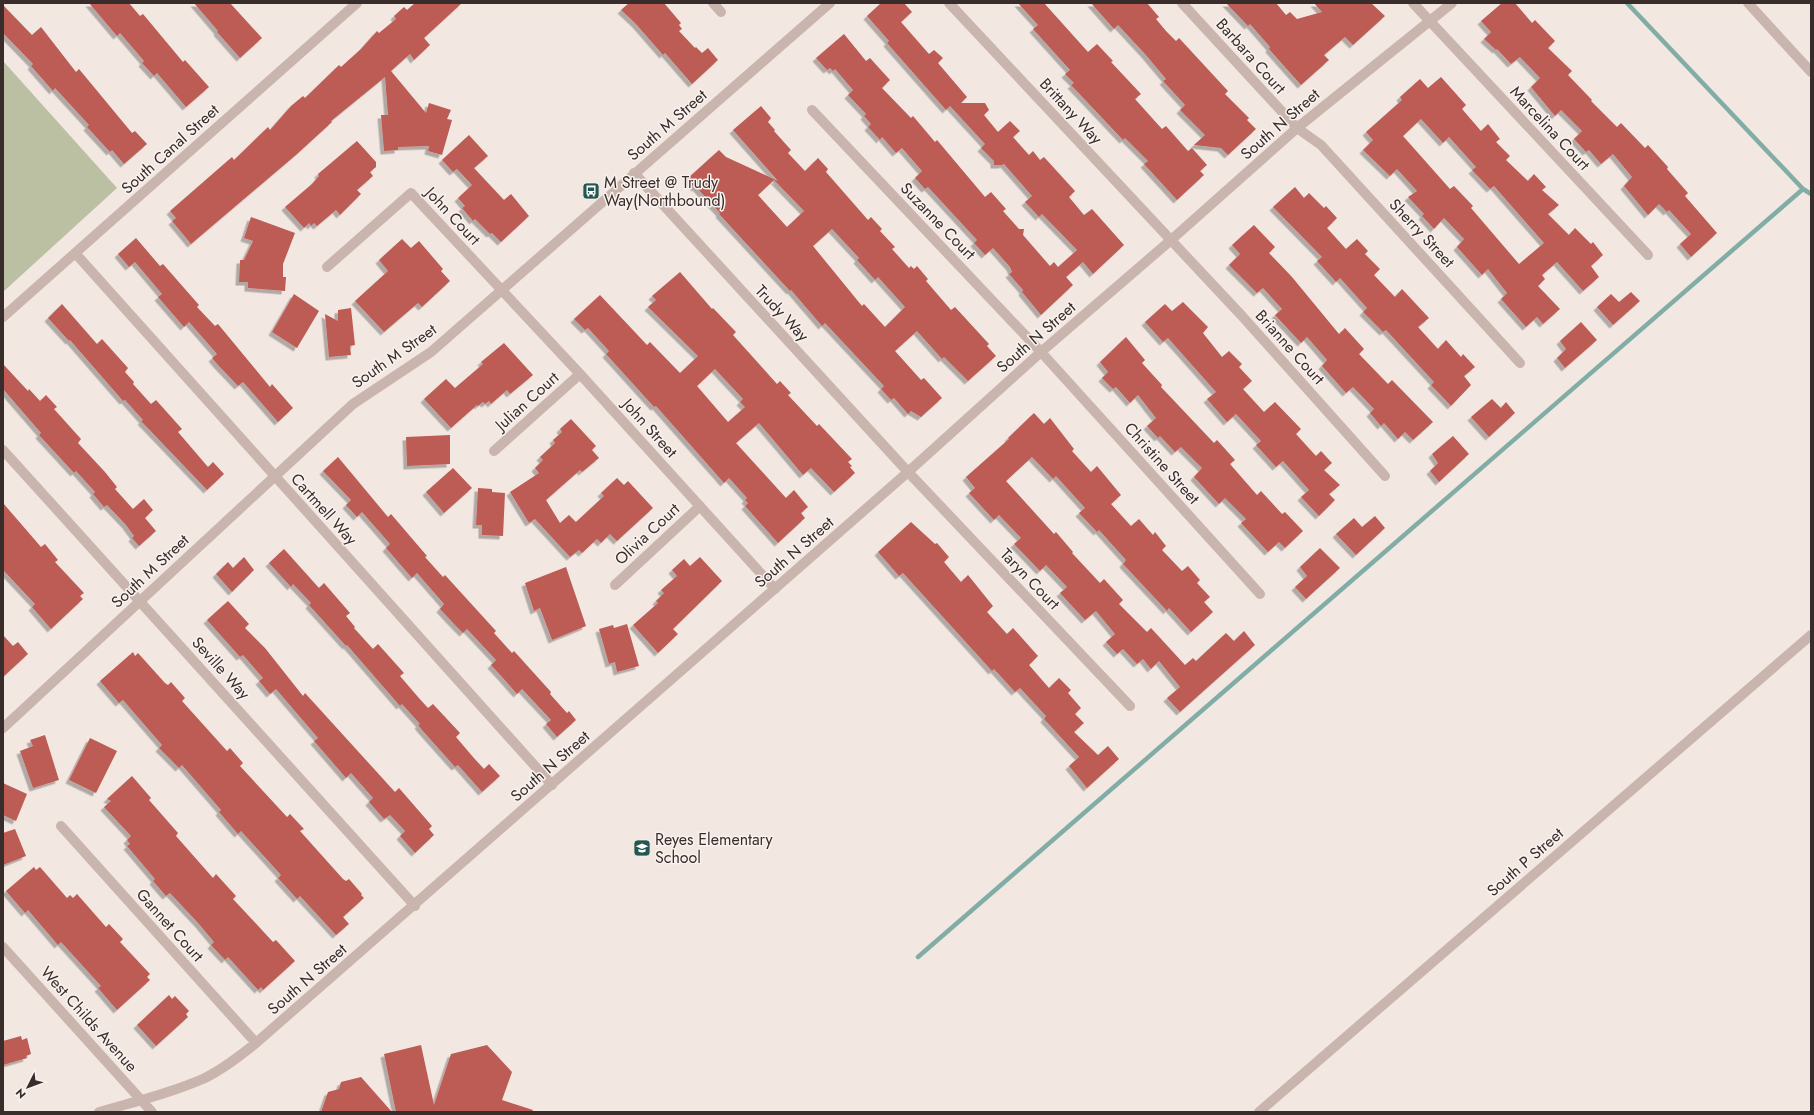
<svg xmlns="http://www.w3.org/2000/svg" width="1814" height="1115" viewBox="0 0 1814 1115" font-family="Jost,sans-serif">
  <defs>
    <filter id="shadow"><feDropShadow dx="-3.5" dy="3.5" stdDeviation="0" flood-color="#0004"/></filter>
  </defs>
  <rect width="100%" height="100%" fill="#f2e7e1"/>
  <path fill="#bcc0a2" d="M3,61L117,188L3,292Z"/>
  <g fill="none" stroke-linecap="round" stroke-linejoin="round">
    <path stroke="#82ada7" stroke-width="4.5" d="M1627,3L1803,189L1811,194
      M918,957L1803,189"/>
  </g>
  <path fill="#bd5b55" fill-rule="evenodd" filter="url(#shadow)" d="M89,3H129L140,16L143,14L183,62L185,60L209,87L186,107L157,73L154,76L142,63L144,61L120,33L117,36Z
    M194,3H230L262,38L240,58L217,32L218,31Z
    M415,3H462L424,38L430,45L414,60L410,54L391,71L426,113L429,103L451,110L447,119L452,120L442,155L428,151L429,146L398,147V150L384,151L381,115H388L385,77L331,121L332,122L297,154L191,244L172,221L176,218L170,211L232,157L234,160L268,127L270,130L291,106L303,96L305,98L339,65L341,67L361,49L377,31L379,33L396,19L394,16L404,7L407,10Z
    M629,3H664L681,23L679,25L682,29L679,31L695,48L696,47L702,53L708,48L718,60L692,84L665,53L663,55L635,23L621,10Z
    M881,3H904L912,12L901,22L929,54L934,50L943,58L938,63L967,97L961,103H985L989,110L984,115L998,132L1010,121L1020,131L1013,137L1029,155L1033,151L1040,160L1044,157L1075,191L1069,197L1084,215L1092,209L1124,245L1093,274L1083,262L1066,277L1073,285L1041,315L1022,292L1023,290L1009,274L1012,272L1010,267L993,248L985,255L974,243L977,240L928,187L925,189L915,178L922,171L902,148L896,153L882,137L880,140L868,127L871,124L864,116L866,114L848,95L853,90L835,69L833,71L830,68L827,70L816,58L844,34L866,61L870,58L890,80L882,88L911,118L913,116L935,142L937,140L985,197L991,192L1006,209L1003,211L1019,229H1024L1023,235L1050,266L1054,262L1058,267L1077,250L1042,214L1039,217L1025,202L1032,196L1004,164L1002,165H994V161L981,148L985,144L950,106L946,110L887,43L889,41L867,16Z
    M1018,3H1044L1088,52L1097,44L1113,61L1111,62L1141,94L1135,99L1162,129L1166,126L1188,151L1192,148L1207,165L1200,171L1204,175L1177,200L1144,164L1148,161L1125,138L1123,140L1071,85L1074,83L1065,74L1070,70L1033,29L1038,25Z
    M1091,3H1147L1159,17L1156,19L1166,31L1176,41L1179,38L1228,91L1225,94L1249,118L1247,120L1256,129L1228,155L1221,148L1194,145L1205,135L1180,110L1185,105L1163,81L1166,79L1145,54L1118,25L1114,29Z
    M1226,3H1276L1286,15L1290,12L1297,19L1322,12L1314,3H1371L1385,16L1353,45L1345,37L1324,55L1329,60L1301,85L1269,49L1270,47L1250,24L1248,26Z
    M1502,3H1515L1532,23L1535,20L1555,41L1548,48L1572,71L1568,75L1592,100L1591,101L1617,127L1621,123L1645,148L1648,145L1668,167L1667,169L1688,193L1685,196L1717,233L1691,257L1680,244L1691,234L1669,210L1667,212L1659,204L1648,215L1624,186L1632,177L1613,154L1601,164L1589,150L1586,152L1574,139L1582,131L1561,110L1555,116L1531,87L1540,78L1520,57L1511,64L1497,49L1496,50L1484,39L1491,32L1481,21Z
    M3,5L32,35L41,27L76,72L79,69L132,133L135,131L147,144L124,164L112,150L110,152L87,127L89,125L55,88L53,91L31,66L33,64L3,33Z
    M1441,77L1466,105L1462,109L1481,131L1488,124L1500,139L1496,142L1510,156L1506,160L1528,181L1534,174L1546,187L1542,190L1559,205L1548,214L1569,235L1575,228L1591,244L1593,242L1603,255L1591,266L1599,277L1583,291L1557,262L1542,275L1545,279L1538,286L1560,309L1543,324L1537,317L1526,327L1501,299L1507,293L1488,269L1482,275L1457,247L1464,239L1444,218L1434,229L1422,216L1424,214L1408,197L1417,191L1397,169L1390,176L1363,150L1373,140L1366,132L1402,100L1400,97L1420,79L1428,88ZM1421,119L1443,143L1449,137L1476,167L1472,170L1490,189L1494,186L1544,243L1519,264L1471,208L1473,206L1454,186L1450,189L1403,136Z
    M761,106L771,118L768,122L775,130L774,131L791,150L788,153L805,171L818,158L828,169L826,172L868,220L871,217L882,229L880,231L895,247L892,249L909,268L911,266L914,269L917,266L928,279L926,281L951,310L955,307L989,344L987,346L996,356L968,381L944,357L942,359L917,331L895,351L921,380L924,378L942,398L921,417L911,411L908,414L894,398L891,400L881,389L884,386L825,323L822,326L791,290L790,291L719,214L720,213L696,187L695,188L687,179L719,150L726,157L778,181L733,130ZM774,180L804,211L787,227L758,195ZM832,229L859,258L857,260L875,280L878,277L905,307L885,327L864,304L862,306L813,246Z
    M469,135L488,156L474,168L504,200L511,194L529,216L501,242L492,233L490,234L475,219L473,221L462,208L465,206L458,198L472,185L457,169L453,172L442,160Z
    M357,141L376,162V167L370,172L373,176L357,190L361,194L340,215L336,210L317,226L314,223L311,226L309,223L304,228L285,207L312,184L319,176L318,174Z
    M1295,187L1304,198L1309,193L1324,208L1326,206L1337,218L1327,228L1346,249L1357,239L1368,251L1365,254L1380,269L1374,275L1395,297L1402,289L1429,318L1418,327L1438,349L1446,340L1461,357L1463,354L1475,367L1464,376L1471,385L1451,406L1431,385L1434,382L1386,330L1383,332L1363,312L1367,308L1340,278L1336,282L1317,261L1322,257L1273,207Z
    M251,217L295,233L283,264V277H286L285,291L248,288V282H239L240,260H244L253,241L244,238Z
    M1254,225L1275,247L1269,253L1292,277L1339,334L1345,328L1364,349L1359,354L1388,384L1392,380L1433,422L1413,440L1405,432L1398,439L1384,423L1381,426L1370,413L1374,409L1353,387L1346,393L1322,366L1327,360L1307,337L1301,343L1275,315L1282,309L1263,288L1257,293L1229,265L1240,254L1232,245Z
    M136,238L160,266L163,264L199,305L197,307L215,326L218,324L270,387L272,384L293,408L278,422L243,382L238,386L218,365L212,358L217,354L189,322L184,327L158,297L162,294L135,262L129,267L118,254Z
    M402,239L411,248L419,241L443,269L441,271L450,281L422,307L418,303L384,332L355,301L388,271L379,260Z
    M680,272L712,309L713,308L736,332L733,335L777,384L780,381L791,393L788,395L817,426L819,424L852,459L848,462L852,466L850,467L855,473L834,492L811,468L803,475L759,423L736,443L786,498L794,490L808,507L801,513L805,518L778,543L745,506L748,503L745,500L747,498L729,478L724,483L656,406L654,407L606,354L609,351L588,328L585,330L574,319L600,295L647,345L650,342L680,373L698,356L648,307L656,300L652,296ZM715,369L743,399L740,402L745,407L728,422L697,386Z
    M1631,292L1640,301L1613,325L1597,307L1611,294L1619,302Z
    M294,294L319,311L297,348L272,332Z
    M1183,302L1208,327L1203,333L1222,357L1229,351L1242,364L1239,367L1252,381L1243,389L1264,412L1275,402L1301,429L1296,434L1316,456L1321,451L1332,463L1324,470L1340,485L1329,494L1335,500L1319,516L1301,497L1309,490L1283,461L1276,467L1256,445L1261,441L1236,414L1227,422L1207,399L1216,392L1168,338L1163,342L1145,322L1165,304L1172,311Z
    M62,304L97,344L102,339L128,368L125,372L134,382L133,384L151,404L156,400L182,429L178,432L208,467L213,462L224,474L207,490L141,421L143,420L125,400L123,401L70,340L69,341L48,318Z
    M351,308L355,345L350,346L351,355L329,357L325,314L338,321V310Z
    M1581,322L1597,340L1565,368L1557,358L1566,349L1560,341Z
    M1126,337L1145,360L1142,363L1162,385L1161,387L1214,443L1217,440L1235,460L1230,464L1257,495L1261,491L1282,514L1285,512L1303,531L1285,548L1279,542L1268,552L1241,523L1246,519L1225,498L1219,504L1194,477L1202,468L1181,447L1175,452L1160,436L1158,438L1147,426L1156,418L1138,395L1130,403L1116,387L1113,389L1102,378L1108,372L1100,362Z
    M504,343L533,375L510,394L507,390L491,404L489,401L485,404L483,402L478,406L477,405L451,428L424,399L446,379L455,388L483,364L481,362Z
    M3,364L28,391L29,389L40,401L46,395L57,407L54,409L81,439L78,443L105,472L117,487L115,489L133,509L144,499L153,510L145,518L156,531L139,546L132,538L134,536L126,525L107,505L104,507L93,494L95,492L76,471L74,473L39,435L41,433L3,389Z
    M1492,399L1501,408L1506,402L1515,413L1489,437L1471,417Z
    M1034,413L1044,424L1050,418L1074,449L1072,451L1091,472L1097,466L1121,495L1111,504L1131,526L1139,519L1153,535L1155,532L1166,546L1162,550L1182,571L1188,566L1200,580L1197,583L1210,597L1204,602L1213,612L1191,632L1169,608L1167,611L1123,564L1126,560L1099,530L1097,532L1079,513L1085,508L1056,476L1053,479L1032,457L1006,481L1054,534L1056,532L1073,552L1072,553L1100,583L1104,579L1123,600L1119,604L1147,632L1151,628L1185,665L1193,658L1196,661L1226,633L1234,641L1244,631L1255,645L1180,712L1167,698L1180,687L1159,661L1151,669L1143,659L1137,664L1123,649L1117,654L1106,642L1115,634L1096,611L1085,620L1060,593L1067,587L1046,565L1040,571L1014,544L1021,538L999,515L994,520L969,493L975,488L966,477L1009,439L1008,438Z
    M571,419L596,446L592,450L599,458L582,472L580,470L546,500L560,523L569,515L576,522L604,496L601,493L617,478L624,485L628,481L653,508L617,541L610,534L601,543L597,539L582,553L579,550L570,557L535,519L529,523L510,492L539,473L535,468L543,460L540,457L555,443L553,440L562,432L560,429Z
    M450,435V464L407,466L406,437Z
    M1453,436L1469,454L1439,482L1430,471L1438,463L1432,454Z
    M338,457L388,517L391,514L427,556L425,557L443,577L445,575L496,631L494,633L512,653L514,651L551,692L550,694L567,713L569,711L576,720L557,737L546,724L551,720L522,689L517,694L502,677L491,665L496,660L467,629L463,633L455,625L440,609L444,604L417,573L412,578L386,548L390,544L362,512L357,517L346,505L351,500L323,471Z
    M453,468L472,488L444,513L426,492Z
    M478,488L492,489V492L505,493L503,536L482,535V525H476Z
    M3,503L41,547L45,544L58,560L55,562L84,593L80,596L83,599L51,629L32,607L35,604L3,570Z
    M1375,516L1385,528L1356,555L1336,534L1354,518L1362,527Z
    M911,522L935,544L937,543L949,557L944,562L961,582L968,575L993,606L987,612L1007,634L1013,628L1038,656L1029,665L1049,688L1059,678L1071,690L1068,693L1081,708L1075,714L1084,723L1074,732L1098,755L1108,746L1119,759L1087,788L1069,766L1079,757L1044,719L1046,716L1020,688L1015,692L994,669L992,671L903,573L899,576L878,552Z
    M1320,548L1340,568L1306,599L1295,587L1307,576L1300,567Z
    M284,549L319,588L324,583L350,613L346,616L355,627L354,628L373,649L378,644L404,673L400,676L418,697L428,708L433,704L460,733L456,737L473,757L484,769L489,764L500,776L482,792L458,765L455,767L422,730L418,725L420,724L402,704L400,706L347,645L346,646L309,605L311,603L293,584L291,587L269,563Z
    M244,557L254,570L232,592L216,574L228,562L233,568Z
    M700,557L722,581L673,629L678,634L658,653L633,625L658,603L656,601L664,593L661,590L677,576L672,570L684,559L690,566Z
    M566,567L586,626L552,640L540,608L534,611L525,583Z
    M228,601L249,624L245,628L265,648L303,696L305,693L395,792L399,788L432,826L429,829L434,835L415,853L400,836L405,831L390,815L384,819L369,802L373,798L351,773L346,778L314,741L318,738L276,689L270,694L259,681L263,678L243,655L240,657L207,620Z
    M627,624L639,666L617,672L615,662L609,664L599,629L613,625L614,628Z
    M3,635L13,646L18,642L28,654L3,677Z
    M133,652L135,656L138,653L165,683L168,685L171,682L185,698L182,701L227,751L230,748L243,763L240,766L287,817L290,814L304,829L300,831L343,879L346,881L349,879L362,894L361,895L364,898L343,917L349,924L336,935L300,896L297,899L278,878L281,875L241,831L238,834L219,812L221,810L182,765L179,768L159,748L162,745L123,700L119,703L100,681Z
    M45,735L59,780L33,788L20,751L33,746L30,740Z
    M90,738L117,751L96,793L69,780Z
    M132,776L151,798L149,800L178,833L176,836L213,878L216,874L236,896L233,899L273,942L276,940L295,961L263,990L261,987L258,990L228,957L225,960L211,945L214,942L199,924L170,893L166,896L153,881L155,879L127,846L130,844L127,840L131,836L104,807L111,801L107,799Z
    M3,783L27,794L16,821L3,815Z
    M15,829L26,856L3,865V833Z
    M34,867L36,870L40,867L67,898L70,895L73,898L77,894L106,927L109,924L123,939L120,942L150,974L147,977L150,980L117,1010L98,988L101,986L61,942L58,945L28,910L25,913L6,891Z
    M169,995L172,999L175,996L189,1011L186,1014L188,1017L156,1046L137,1025Z
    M21,1036L22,1040L27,1038L31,1054L26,1056L27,1058L3,1065V1041Z
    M421,1045L434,1105L451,1054L487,1045L512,1072L502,1100L533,1110L532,1112H396L384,1054Z
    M361,1077L392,1112H321L328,1092L339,1089L341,1082Z"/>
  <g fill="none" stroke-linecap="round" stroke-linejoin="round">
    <path stroke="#c9b5ae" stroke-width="10" d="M713,3L721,12
      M949,3L1242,316L1385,476
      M1182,3L1297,128L1321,145L1520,363
      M1413,3L1648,255
      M1748,3L1811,72
      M812,110L1041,352L1260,594
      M634,173L908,472L1130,706
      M75,253L552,785
      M327,267L411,193L580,374L775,589
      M3,317L357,3
      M3,450L415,906
      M494,451L580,374
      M615,585L700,506
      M3,728L353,404L431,352L830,3
      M61,826L256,1043
      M3,947L152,1112
      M99,1112C134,1102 171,1093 205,1078C223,1069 240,1056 256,1043L908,472L1041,352L1171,240L1297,128L1452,3
      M1259,1112L1811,635"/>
  </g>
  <defs>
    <g id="bus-square" transform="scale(0.9)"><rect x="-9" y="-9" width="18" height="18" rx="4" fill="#245751" stroke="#f9f2ee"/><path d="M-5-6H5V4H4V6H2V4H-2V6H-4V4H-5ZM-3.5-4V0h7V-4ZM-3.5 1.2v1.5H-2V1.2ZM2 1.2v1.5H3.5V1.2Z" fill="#fff"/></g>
    <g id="school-square" transform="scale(0.9)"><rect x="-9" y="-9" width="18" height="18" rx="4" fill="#245751" stroke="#f9f2ee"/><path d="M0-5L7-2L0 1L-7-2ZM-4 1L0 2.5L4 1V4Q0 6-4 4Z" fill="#fff"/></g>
  </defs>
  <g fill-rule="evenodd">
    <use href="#bus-square" x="591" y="191"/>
    <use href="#school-square" x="642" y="848"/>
  </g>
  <g text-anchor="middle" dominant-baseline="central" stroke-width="3" stroke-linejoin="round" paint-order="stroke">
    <g font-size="16" fill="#392d2c" stroke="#f9f2ee">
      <text transform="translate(1251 56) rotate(48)">Barbara Court</text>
      <text transform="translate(1071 111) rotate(47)">Brittany Way</text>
      <text transform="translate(1280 124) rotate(-41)">South N Street</text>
      <text transform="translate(667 125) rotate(-41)">South M Street</text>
      <text transform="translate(1550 128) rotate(47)">Marcelina Court</text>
      <text transform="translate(170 149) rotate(-42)">South Canal Street</text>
      <text transform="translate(453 216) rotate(47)">John Court</text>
      <text transform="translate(938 221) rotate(46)">Suzanne Court</text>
      <text transform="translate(1422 233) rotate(47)">Sherry Street</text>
      <text transform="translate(782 313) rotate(47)">Trudy Way</text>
      <text transform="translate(1036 337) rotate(-41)">South N Street</text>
      <text transform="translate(1290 347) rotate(48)">Brianne Court</text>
      <text transform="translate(394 356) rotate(-35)">South M Street</text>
      <text transform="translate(527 401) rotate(-42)">Julian Court</text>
      <text transform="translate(650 428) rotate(48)">John Street</text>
      <text transform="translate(1162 463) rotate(48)">Christine Street</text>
      <text transform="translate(324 509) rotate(48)">Cartmell Way</text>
      <text transform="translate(647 534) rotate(-43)">Olivia Court</text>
      <text transform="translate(794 552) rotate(-41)">South N Street</text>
      <text transform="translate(150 571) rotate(-43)">South M Street</text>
      <text transform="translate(1030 579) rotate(46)">Taryn Court</text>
      <text transform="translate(221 668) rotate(48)">Seville Way</text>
      <text transform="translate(550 766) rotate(-41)">South N Street</text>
      <text transform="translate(1525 862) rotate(-41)">South P Street</text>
      <text transform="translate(170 925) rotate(48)">Gannet Court</text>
      <text transform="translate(307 979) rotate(-41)">South N Street</text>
      <text transform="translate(89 1019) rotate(48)">West Childs Avenue</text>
    </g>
    <g font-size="16" fill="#392d2c" stroke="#f9f2ee" text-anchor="start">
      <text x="604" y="182">M Street @ Trudy<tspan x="604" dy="18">Way(Northbound)</tspan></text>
      <text x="655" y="839">Reyes Elementary<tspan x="655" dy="18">School</tspan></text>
    </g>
  </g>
  <rect width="1814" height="1115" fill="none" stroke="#392d2c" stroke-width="8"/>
  <g transform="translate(28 1087) rotate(228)" stroke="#f9f2ee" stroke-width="3" paint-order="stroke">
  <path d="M0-3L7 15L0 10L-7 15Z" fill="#392d2c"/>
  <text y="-6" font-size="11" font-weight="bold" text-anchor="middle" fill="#392d2c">N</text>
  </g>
</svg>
